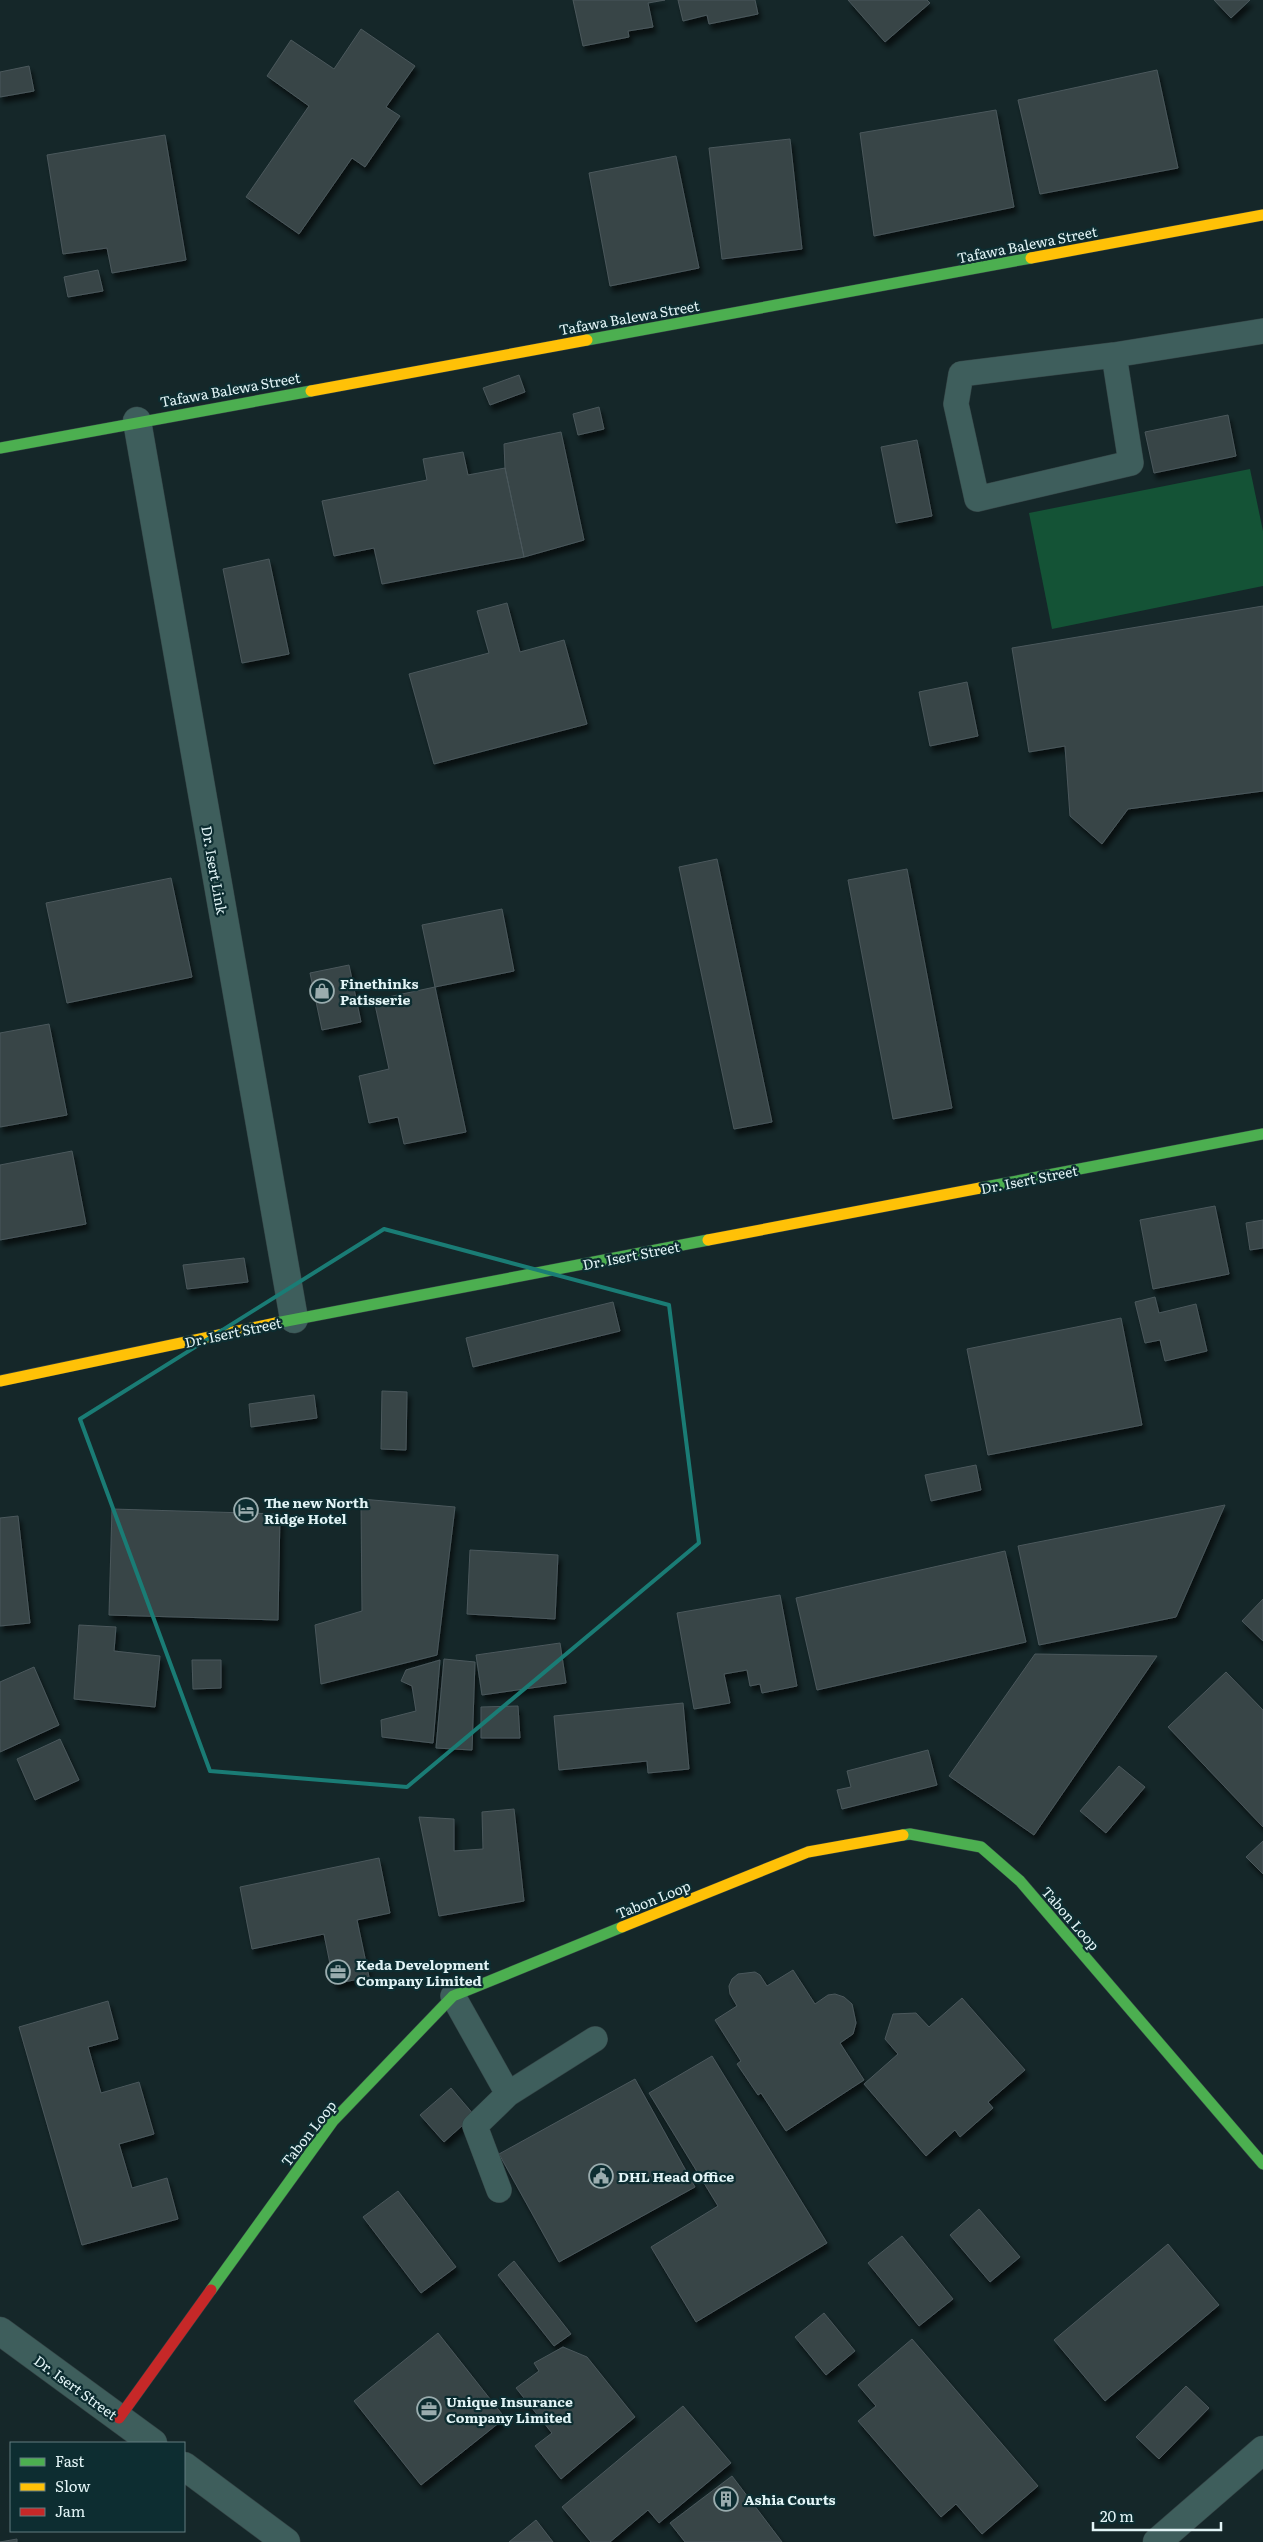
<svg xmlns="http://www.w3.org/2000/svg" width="1263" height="2542" viewBox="0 0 1263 2542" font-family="Literata,serif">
  <defs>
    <filter id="shadow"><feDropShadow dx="3" dy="5.5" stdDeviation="2.5" flood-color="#0009"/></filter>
  </defs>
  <rect width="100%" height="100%" fill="#152729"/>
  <path fill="#145336" d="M1250,469L1263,531V586L1052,629L1029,513Z"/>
  <path fill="#374447" stroke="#4b585c" filter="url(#shadow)" d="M573,0H665L648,3L653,27L628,31L629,37L583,46Z
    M678,0H755L758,14L709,24L707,15L683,21Z
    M848,0H927L930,3L885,42Z
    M1214,0H1250L1231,18Z
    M361,29L415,66L386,107L400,116L365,167L352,158L299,234L246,197L309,106L267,76L291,40L334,69Z
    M29,66L34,91L0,97V72Z
    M1157,70L1178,168L1040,194L1018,100Z
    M996,110L1014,207L874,236L860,133Z
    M165,135L186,260L112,273L107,248L63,254L47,155Z
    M790,139L802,249L722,259L709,148Z
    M676,156L699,268L610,286L589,173Z
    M98,270L103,291L68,297L64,277Z
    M519,375L525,392L490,405L483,388Z
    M599,407L604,429L578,435L573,414Z
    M1228,415L1236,456L1154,473L1145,432Z
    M561,432L584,540L524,557L505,468L504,444Z
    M917,440L932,516L896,523L881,447Z
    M463,452L468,475L505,468L524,557L382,584L374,548L334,556L322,501L427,480L423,459Z
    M269,559L289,654L242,663L223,569Z
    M507,603L520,652L564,640L587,724L434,764L409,674L489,653L477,611Z
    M1263,606V791L1128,809L1102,844L1070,816L1065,746L1029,752L1012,648Z
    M967,682L978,736L930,746L919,692Z
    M717,859L772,1122L734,1129L679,867Z
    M907,869L952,1108L893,1119L848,880Z
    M171,878L192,977L67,1003L46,903Z
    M502,909L514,971L435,987L422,925Z
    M349,965L361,1022L322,1030L310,973Z
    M435,987L466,1132L404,1144L398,1117L369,1123L359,1076L389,1069L374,1000Z
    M49,1024L67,1115L0,1127V1033Z
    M72,1151L86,1224L0,1240V1165Z
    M1215,1206L1229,1274L1153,1289L1140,1220Z
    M1263,1220V1248L1250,1250L1246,1223Z
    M244,1258L248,1282L187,1289L183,1265Z
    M1155,1297L1159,1313L1196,1304L1207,1351L1165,1361L1160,1340L1145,1343L1135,1302Z
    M613,1302L620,1331L473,1367L466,1338Z
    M1121,1318L1142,1425L988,1455L967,1349Z
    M382,1391L407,1392L406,1450L381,1449Z
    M314,1395L317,1418L251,1427L249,1404Z
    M976,1465L981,1490L931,1501L925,1475Z
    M361,1499L455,1507L437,1655L321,1684L315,1625L362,1611Z
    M1225,1505L1176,1617L1039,1645L1018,1546Z
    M112,1509L280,1514L278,1620L109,1615Z
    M18,1516L30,1623L0,1626V1518Z
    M470,1550L558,1555L555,1619L467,1614Z
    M1005,1551L1026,1642L817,1690L796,1598Z
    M780,1595L797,1686L762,1693L760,1684L750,1686L747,1670L724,1674L730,1703L694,1709L677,1613Z
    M1263,1599V1641L1242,1621Z
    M79,1625L116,1627L114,1651L160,1656L155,1707L74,1699Z
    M560,1643L566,1683L482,1695L476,1655Z
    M1035,1654L1157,1656L1034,1835L949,1776Z
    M444,1659L475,1662L472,1750L436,1748Z
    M192,1660H221V1688L193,1689Z
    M440,1660L433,1743L382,1737L381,1720L416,1711L412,1686L401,1681L406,1670Z
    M34,1667L59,1725L0,1752V1682Z
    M1226,1672L1263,1710V1827L1168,1727Z
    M683,1703L689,1769L648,1773L647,1761L559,1770L554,1716Z
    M518,1706L520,1738H481V1707Z
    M60,1739L79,1780L35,1800L17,1759Z
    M928,1750L937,1785L842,1809L837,1790L851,1787L847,1771Z
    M1119,1766L1145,1787L1106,1833L1080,1811Z
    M514,1809L524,1901L439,1916L419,1817L454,1819V1851L483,1849L482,1812Z
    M1263,1841V1874L1246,1857Z
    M379,1858L390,1913L357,1920L369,1977L334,1984L324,1934L252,1949L240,1887Z
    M793,1970L815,2004L828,1995L835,1994L844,1997L852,2004L856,2023L853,2034L840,2043L864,2080L786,2131L761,2093L758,2095L737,2064L741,2061L715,2020L737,2006L730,1994L729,1986L732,1979L738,1974L755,1972L760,1975L767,1986Z
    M962,1998L1025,2070L988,2102L993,2108L960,2137L955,2130L926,2156L864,2084L898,2054L885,2039L893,2014L916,2013L929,2027Z
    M108,2001L118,2039L88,2047L101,2093L139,2082L154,2134L119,2144L132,2188L167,2178L178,2219L82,2245L19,2027Z
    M712,2056L827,2243L696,2322L651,2247L718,2206L649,2093Z
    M635,2079L695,2187L559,2262L499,2154Z
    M451,2088L474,2115L444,2142L420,2115Z
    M398,2191L456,2267L421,2293L363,2217Z
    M979,2209L1020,2257L990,2282L950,2235Z
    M902,2236L953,2299L919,2326L868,2263Z
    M1168,2244L1219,2305L1105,2401L1054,2340Z
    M514,2261L571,2334L554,2346L498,2275Z
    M824,2313L855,2351L826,2375L795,2337Z
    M438,2333L505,2418L421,2485L354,2401Z
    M912,2339L1038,2486L982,2534L956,2504L941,2517L858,2421L876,2406L858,2385Z
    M563,2347L587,2357L635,2417L561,2479L535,2446L552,2433L516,2388L539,2371L534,2363Z
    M1186,2386L1209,2408L1159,2459L1136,2437Z
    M683,2406L731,2463L659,2523L648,2510L610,2542H591L562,2507Z
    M732,2476L782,2542H685L670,2523Z
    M536,2520L553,2542H509Z
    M17,2539V2542H0Z"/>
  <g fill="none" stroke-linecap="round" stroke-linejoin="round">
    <g stroke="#334244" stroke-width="26">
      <path id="lane" d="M1114,355L1131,463L977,499L956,404L961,374L1114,355L1263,331
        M453,1996L508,2094
        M499,2190L475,2126L508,2094L595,2039"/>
    </g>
    <g stroke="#334244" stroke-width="29">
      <path id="street" d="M137,421L294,1319
        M0,2331L153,2443
        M184,2466L286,2542
        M1157,2542L1263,2450"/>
    </g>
    <g stroke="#334244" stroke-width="12">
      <path id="fast" d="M587,340L1031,258
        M0,448L311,391
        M980,1188L1263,1134
        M276,1323L708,1240
        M903,1835L910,1834L981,1847L1020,1881L1263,2164
        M211,2290L333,2121L453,1996L622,1927"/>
    </g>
    <g stroke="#334244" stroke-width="12">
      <path id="slow" d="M1031,258L1263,215
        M311,391L587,340
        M708,1240L980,1188
        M0,1381L276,1323
        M622,1927L808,1852L903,1835"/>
    </g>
    <g stroke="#334244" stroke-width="12">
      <path id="jam" d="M119,2418L211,2290"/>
    </g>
    <use href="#lane" stroke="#3e5e5c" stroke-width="25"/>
    <use href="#street" stroke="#3e5e5c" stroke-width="28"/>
    <use href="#fast" stroke="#4caf50" stroke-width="11"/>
    <use href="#slow" stroke="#ffc107" stroke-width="11"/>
    <use href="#jam" stroke="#c62828" stroke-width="11"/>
  </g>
  <path fill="none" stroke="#1a7c75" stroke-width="4" stroke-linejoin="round" d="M384,1229L669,1305L699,1543L407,1787L210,1771L80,1419Z"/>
  <defs>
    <g id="shop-ring" transform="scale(1.25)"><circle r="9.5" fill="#0d2d31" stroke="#9aacae" stroke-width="1.5"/><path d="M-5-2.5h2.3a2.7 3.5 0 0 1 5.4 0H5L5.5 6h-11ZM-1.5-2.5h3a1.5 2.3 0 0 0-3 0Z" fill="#9aacae"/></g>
    <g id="hotel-ring" transform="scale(1.25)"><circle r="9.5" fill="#0d2d31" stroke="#9aacae" stroke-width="1.5"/><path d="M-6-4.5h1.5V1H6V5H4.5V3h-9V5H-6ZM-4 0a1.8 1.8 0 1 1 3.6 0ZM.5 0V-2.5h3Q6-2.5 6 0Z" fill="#9aacae"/></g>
    <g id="office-ring" transform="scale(1.25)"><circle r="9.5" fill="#0d2d31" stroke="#9aacae" stroke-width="1.5"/><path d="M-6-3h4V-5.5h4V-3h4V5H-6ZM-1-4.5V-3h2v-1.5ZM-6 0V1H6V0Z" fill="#9aacae"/></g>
    <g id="civic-ring" transform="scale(1.25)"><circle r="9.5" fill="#0d2d31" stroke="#9aacae" stroke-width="1.5"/><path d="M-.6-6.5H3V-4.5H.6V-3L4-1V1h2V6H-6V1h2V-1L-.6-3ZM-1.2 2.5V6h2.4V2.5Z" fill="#9aacae"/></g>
    <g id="building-ring" transform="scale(1.25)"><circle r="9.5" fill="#0d2d31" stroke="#9aacae" stroke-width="1.5"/><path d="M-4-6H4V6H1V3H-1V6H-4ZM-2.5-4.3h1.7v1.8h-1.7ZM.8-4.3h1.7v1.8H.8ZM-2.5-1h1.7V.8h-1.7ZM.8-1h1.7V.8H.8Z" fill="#9aacae"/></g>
  </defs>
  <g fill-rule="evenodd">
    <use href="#shop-ring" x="322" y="991"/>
    <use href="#hotel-ring" x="246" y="1510"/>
    <use href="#office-ring" x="338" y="1972"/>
    <use href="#civic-ring" x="601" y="2176"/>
    <use href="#office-ring" x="429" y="2409"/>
    <use href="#building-ring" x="726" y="2499"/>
  </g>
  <g text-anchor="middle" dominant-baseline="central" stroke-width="4.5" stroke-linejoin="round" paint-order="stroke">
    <g font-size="14" fill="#e2f4f6" stroke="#0d2d31">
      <text transform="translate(1027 244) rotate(-11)">Tafawa Balewa Street</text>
      <text transform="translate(629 317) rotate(-10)">Tafawa Balewa Street</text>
      <text transform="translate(230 389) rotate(-10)">Tafawa Balewa Street</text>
      <text transform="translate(215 870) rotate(80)">Dr. Isert Link</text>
      <text transform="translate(1029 1179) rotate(-11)">Dr. Isert Street</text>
      <text transform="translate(631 1255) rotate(-11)">Dr. Isert Street</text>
      <text transform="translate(233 1332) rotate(-12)">Dr. Isert Street</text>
      <text transform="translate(653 1899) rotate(-22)">Tabon Loop</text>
      <text transform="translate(1071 1918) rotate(49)">Tabon Loop</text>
      <text transform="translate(308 2133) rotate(-52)">Tabon Loop</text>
      <text transform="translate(76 2387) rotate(36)">Dr. Isert Street</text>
    </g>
    <g font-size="14" font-weight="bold" fill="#e2f4f6" stroke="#0d2d31" text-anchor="start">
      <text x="340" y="983">Finethinks<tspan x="340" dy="16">Patisserie</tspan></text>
      <text x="264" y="1502">The new North<tspan x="264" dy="16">Ridge Hotel</tspan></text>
      <text x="356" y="1964">Keda Development<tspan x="356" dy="16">Company Limited</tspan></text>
      <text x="618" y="2176">DHL Head Office</text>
      <text x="446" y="2401">Unique Insurance<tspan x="446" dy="16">Company Limited</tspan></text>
      <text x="744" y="2499">Ashia Courts</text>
    </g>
  </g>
  <rect x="10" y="2442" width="175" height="90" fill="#0d2d31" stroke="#627d80"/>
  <rect x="20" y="2458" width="25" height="8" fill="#4caf50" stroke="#627d80"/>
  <text x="55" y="2467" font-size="15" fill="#e2f4f6">Fast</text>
  <rect x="20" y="2483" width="25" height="8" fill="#ffc107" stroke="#627d80"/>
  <text x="55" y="2492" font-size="15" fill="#e2f4f6">Slow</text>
  <rect x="20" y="2508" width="25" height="8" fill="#c62828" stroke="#627d80"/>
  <text x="55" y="2517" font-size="15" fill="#e2f4f6">Jam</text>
  <path d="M1093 2522v8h128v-8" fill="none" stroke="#e2f4f6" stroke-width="2.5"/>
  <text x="1100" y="2522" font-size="15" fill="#e2f4f6" stroke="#0d2d31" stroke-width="4" paint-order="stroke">20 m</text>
</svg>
